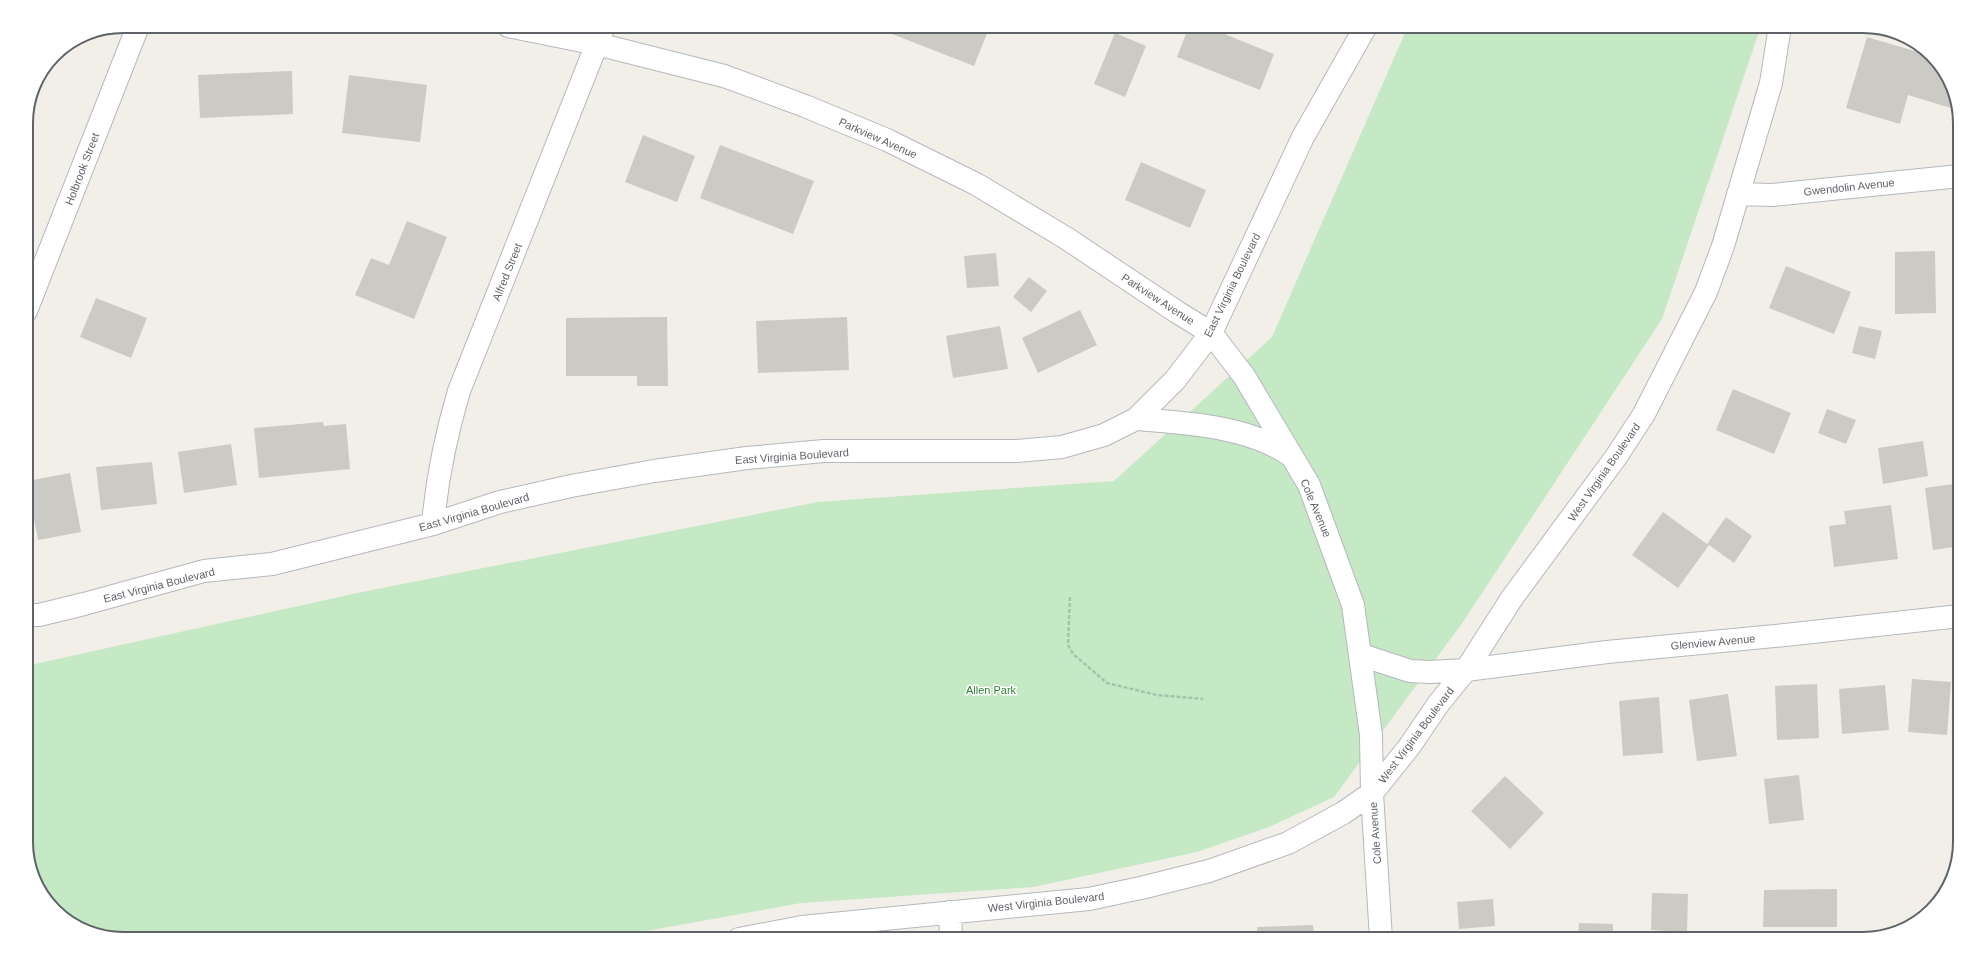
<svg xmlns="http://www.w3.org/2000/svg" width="1986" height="965" viewBox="0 0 1986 965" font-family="Arial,sans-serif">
  <rect width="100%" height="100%" fill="#f1efe8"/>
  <path fill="#c5e8c5" d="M1408,26H1761L1662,319L1463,622L1334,797L1269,827L1197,852L1033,887L801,903L602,939H123L80,929L42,896L26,849V666L362,592L818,502L1114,481L1272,337Z"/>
  <path fill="#cccac5" d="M896,26H990L974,66L892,34Z
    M1189,26H1205L1274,54L1260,90L1177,57Z
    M1115,33L1146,46L1125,97L1094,84Z
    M1867,37L1928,55L1944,69L1954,99L1951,108L1908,95L1900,124L1846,108Z
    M292,71L293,114L200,118L198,75Z
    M349,75L427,85L420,142L342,133Z
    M643,135L695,156L677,202L625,182Z
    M720,145L814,181L793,234L700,198Z
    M1141,162L1206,190L1190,228L1125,200Z
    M407,221L447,237L414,319L355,295L371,258L389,265Z
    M1935,251L1936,313L1895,314V252Z
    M996,253L999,286L967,288L964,256Z
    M1786,266L1851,292L1834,334L1769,308Z
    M1029,277L1047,291L1031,312L1013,297Z
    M96,298L147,318L131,358L80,337Z
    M1080,310L1097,345L1038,373L1022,338Z
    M667,317L668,386H637V376H566V318Z
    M847,317L849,370L758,373L756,321Z
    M1000,326L1008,369L953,378L946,336Z
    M1859,326L1882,331L1875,359L1852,353Z
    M1733,389L1791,413L1774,454L1716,430Z
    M1827,409L1856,420L1846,444L1818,433Z
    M323,422L324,426L346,424L350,469L259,478L254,428Z
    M1923,441L1928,476L1883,484L1878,448Z
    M231,444L237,485L184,493L178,452Z
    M152,462L157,504L101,510L96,467Z
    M70,473L81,532L38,540L27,481Z
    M1960,483V546L1933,550L1925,488Z
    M1891,505L1898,559L1834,567L1829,526L1846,524L1844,511Z
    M1663,512L1707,544L1726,517L1752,536L1734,563L1709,545L1678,588L1632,555Z
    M1912,679L1951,682L1947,735L1908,732Z
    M1817,684L1819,738L1777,740L1775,686Z
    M1885,685L1889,730L1842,734L1839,689Z
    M1728,694L1737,756L1697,761L1689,700Z
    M1659,697L1663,753L1623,756L1619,701Z
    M1799,775L1804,820L1769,824L1764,779Z
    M1505,776L1544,813L1510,849L1471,811Z
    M1837,889V927H1763L1764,890Z
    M1652,893L1688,894L1687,932L1651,930Z
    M1493,899L1495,926L1459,929L1457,902Z
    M1579,923L1613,924V939H1578Z
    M1313,925L1314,939H1258L1257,927Z"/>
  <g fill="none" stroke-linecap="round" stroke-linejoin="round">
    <g stroke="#b5b8bc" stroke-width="24">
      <path id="street" d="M508,26L597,44L724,76L805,106L887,140L976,184L1066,238L1177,312L1211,333L1244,376L1309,485L1353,605L1371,735L1372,793L1381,939
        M1738,194L1772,195L1960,176
        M26,311L138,26
        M1136,419C1186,423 1248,426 1290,455
        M433,524C437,478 446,435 459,391L604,26
        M26,615H39L84,604L204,571L272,564L433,524L500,502L571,486L654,471L747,458L824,451H1017L1062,447L1104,435L1136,419L1175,380L1211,333L1303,137L1366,26
        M1361,655L1410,671L1430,672L1466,670L1607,652L1785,635L1960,616
        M950,912L951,939
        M739,939L802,927L1089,899L1145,887L1209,871L1288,843L1343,813L1372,793L1409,747L1439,703L1466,670L1512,598L1616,457L1644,414L1706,292L1723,246L1771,83L1780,26"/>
    </g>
    <path stroke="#9cc7a9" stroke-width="2.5" stroke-dasharray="4 2" stroke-linecap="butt" d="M1070,597L1068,645L1073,654L1107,683L1157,695L1203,699"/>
    <use href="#street" stroke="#fff" stroke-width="22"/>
  </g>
  <g text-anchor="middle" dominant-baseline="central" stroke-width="3" stroke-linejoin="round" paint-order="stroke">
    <g font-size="11" fill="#5f6368" stroke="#fff">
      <text transform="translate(878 138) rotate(24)">Parkview Avenue</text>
      <text transform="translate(82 169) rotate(-69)">Holbrook Street</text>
      <text transform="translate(1849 187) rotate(-6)">Gwendolin Avenue</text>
      <text transform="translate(507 272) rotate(-68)">Alfred Street</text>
      <text transform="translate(1232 285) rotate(-64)">East Virginia Boulevard</text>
      <text transform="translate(1158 299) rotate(33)">Parkview Avenue</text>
      <text transform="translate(792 456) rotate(-4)">East Virginia Boulevard</text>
      <text transform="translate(1604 472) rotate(-55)">West Virginia Boulevard</text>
      <text transform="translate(1316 508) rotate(67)">Cole Avenue</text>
      <text transform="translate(474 512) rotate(-16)">East Virginia Boulevard</text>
      <text transform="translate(159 585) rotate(-14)">East Virginia Boulevard</text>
      <text transform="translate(1713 642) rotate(-5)">Glenview Avenue</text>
      <text transform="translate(1416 735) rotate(-53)">West Virginia Boulevard</text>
      <text transform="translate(1375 833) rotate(-94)">Cole Avenue</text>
      <text transform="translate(1046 902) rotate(-6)">West Virginia Boulevard</text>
    </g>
    <g font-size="11" fill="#348238" stroke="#fff">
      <text x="991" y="690">Allen Park</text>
    </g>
  </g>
  <path d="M0 0H1986V965H0ZM123 33H1863A90 90 0 0 1 1953 123V842A90 90 0 0 1 1863 932H123A90 90 0 0 1 33 842V123A90 90 0 0 1 123 33Z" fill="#fff" fill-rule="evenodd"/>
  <path fill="none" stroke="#5f6368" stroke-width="2" d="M123 33H1863A90 90 0 0 1 1953 123V842A90 90 0 0 1 1863 932H123A90 90 0 0 1 33 842V123A90 90 0 0 1 123 33Z"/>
</svg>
